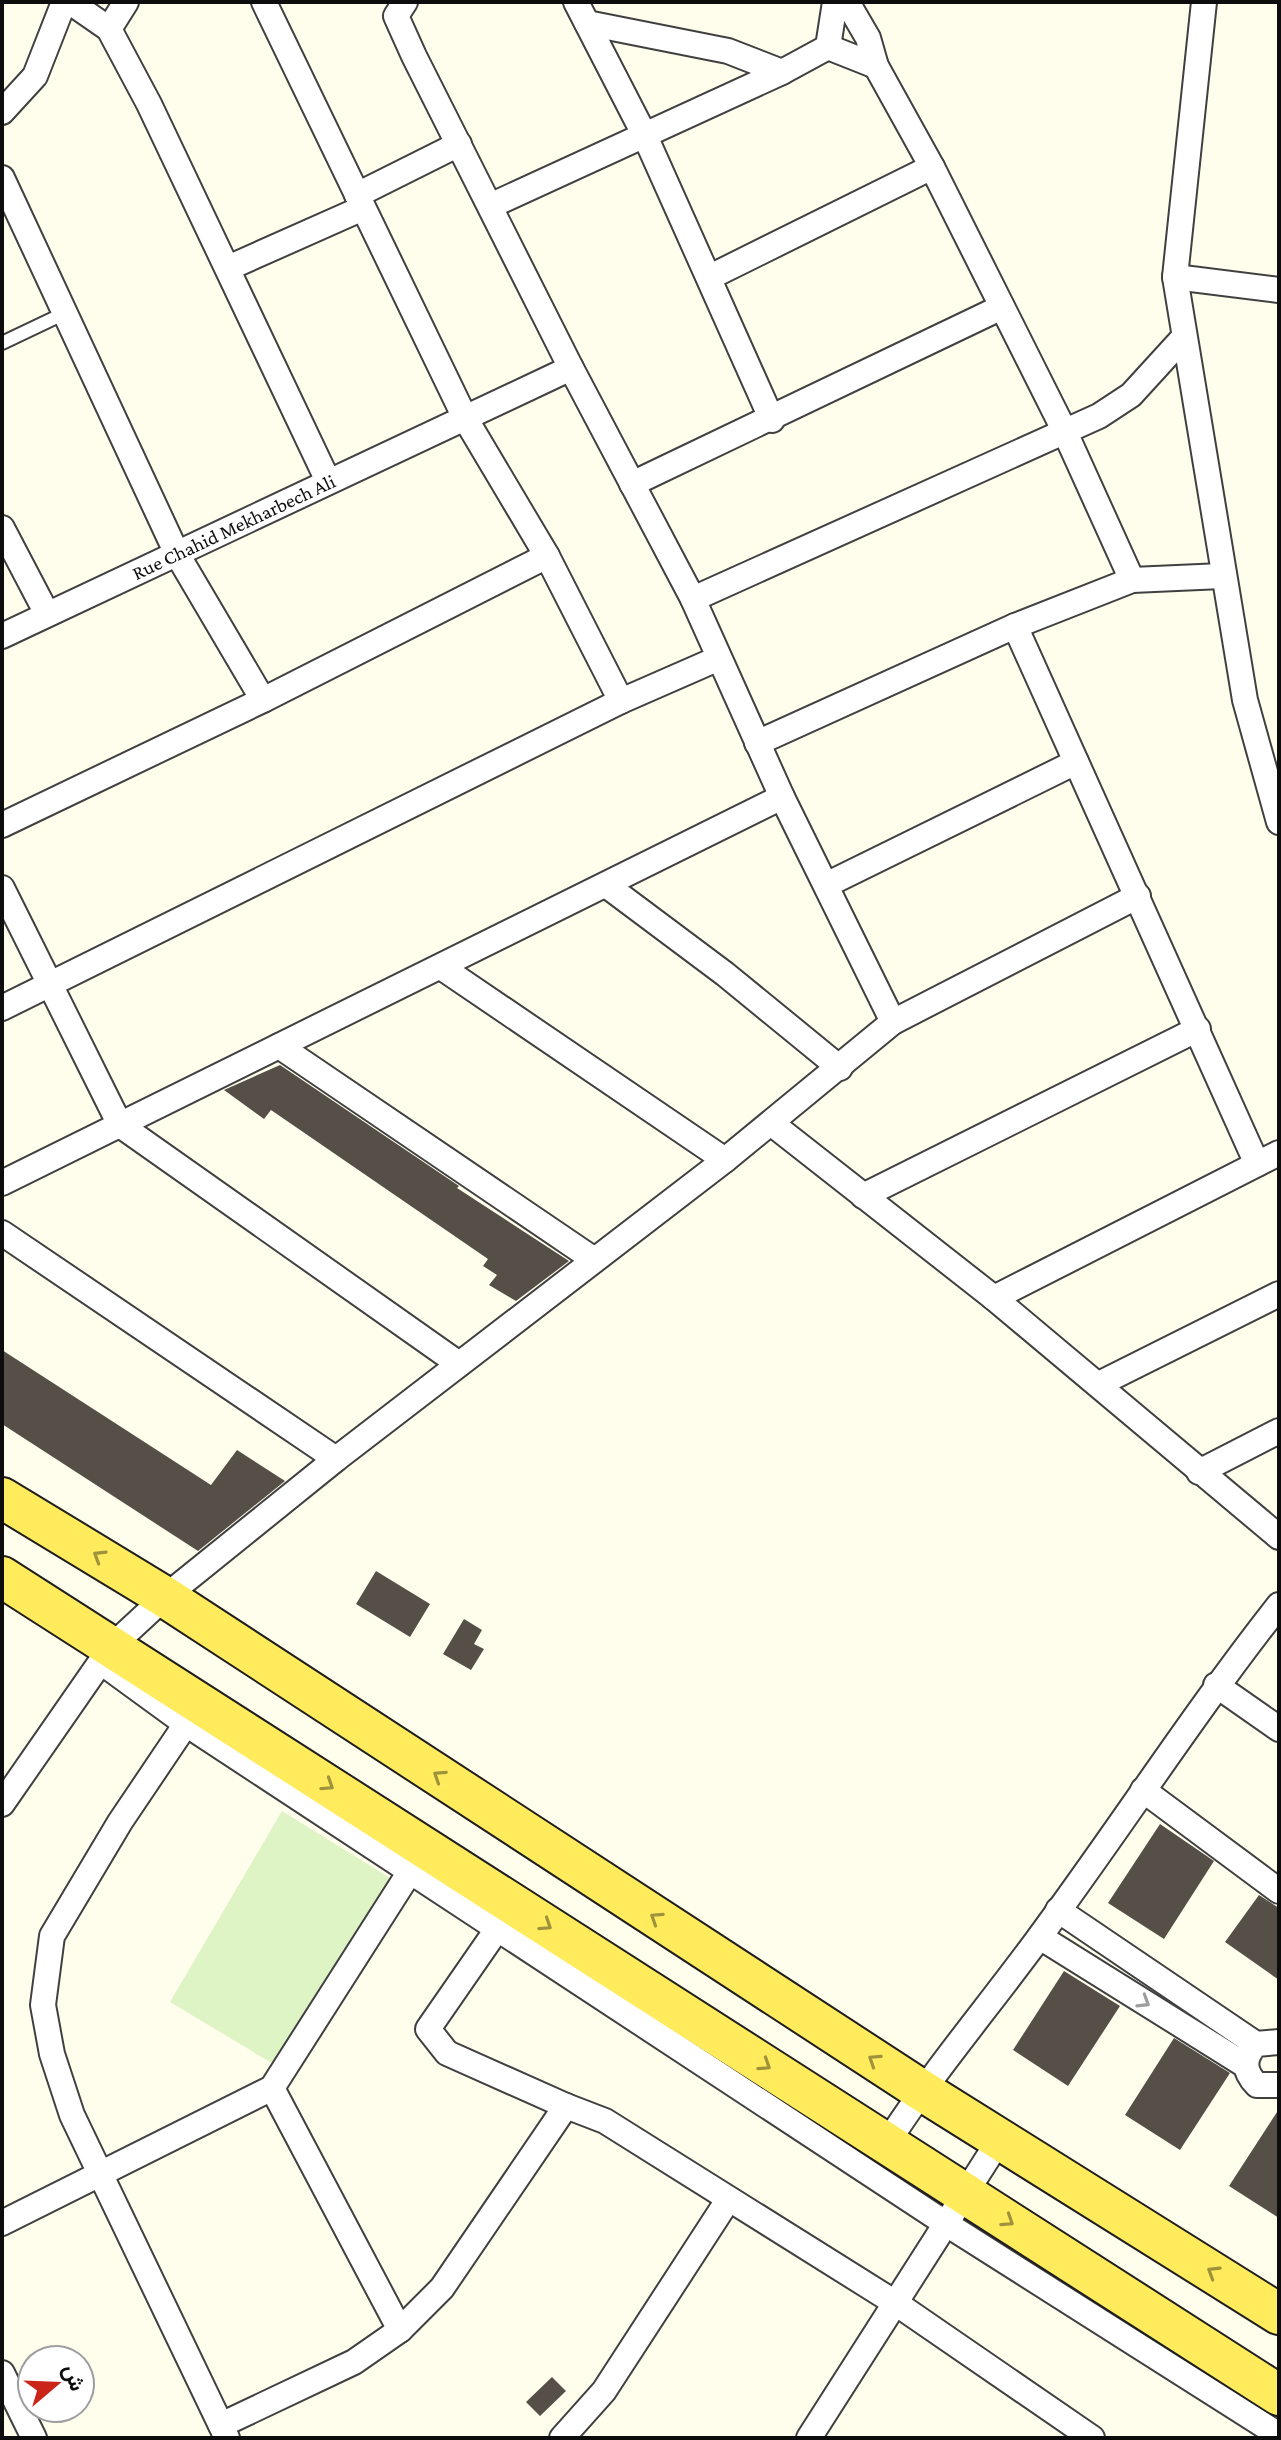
<svg xmlns="http://www.w3.org/2000/svg" width="1281" height="2440" viewBox="0 0 1281 2440" font-family="'Crimson Pro',Vazirmatn,serif">
  <rect width="100%" height="100%" fill="#fffeec"/>
  <path fill="#def4c5" d="M282,1811L395,1881L275,2065L170,2002Z"/>
  <path fill="#564f48" d="M280,1065L459,1186L457,1188L569,1261L516,1301L489,1285L497,1275L483,1266L488,1259L271,1110L264,1119L224,1090Z
    M2,1350L211,1485L237,1450L285,1481L198,1551L2,1424Z
    M376,1571L430,1604L410,1637L356,1604Z
    M464,1619L482,1630L474,1644L484,1649L471,1670L443,1654Z
    M1160,1824L1214,1861L1164,1939L1108,1903Z
    M1259,1895L1279,1908V1980L1225,1942Z
    M1064,1971L1120,2006L1068,2086L1013,2050Z
    M1174,2038L1230,2073L1180,2150L1125,2115Z
    M1279,2109V2218L1229,2186Z
    M552,2377L566,2391L540,2416L526,2402Z"/>
  <g fill="none" stroke-linecap="round" stroke-linejoin="round">
    <g stroke="#404040" stroke-width="16">
      <path id="lane" d="M2,343L65,313"/>
    </g>
    <g stroke="#404040" stroke-width="28">
      <g id="street">
        <path d="M70,2L109,29L149,104L328,481"/>
        <path d="M264,2L465,418L547,556L621,701"/>
        <path d="M405,2L396,16L414,56L571,368L693,599L782,797L893,1022"/>
        <path d="M576,2L645,136L772,420"/>
        <path d="M847,2L868,38L876,66L932,167L1064,430L1132,580"/>
        <path d="M1204,2L1175,277L1245,700L1279,822"/>
        <path d="M587,23L728,51L782,72"/>
        <path d="M109,29L126,2"/>
        <path d="M828,47L876,66"/>
        <path d="M2,112L35,76L64,2"/>
        <path d="M2,178L177,554L263,700"/>
        <path d="M357,195L459,144"/>
        <path d="M490,206L782,72L828,47L835,2"/>
        <path d="M228,268L363,208"/>
        <path d="M710,277L932,167"/>
        <path d="M1175,277L1279,290"/>
        <path d="M632,484L1002,307"/>
        <path d="M2,528L46,612"/>
        <path d="M693,599L1099,416L1131,395L1184,337"/>
        <path d="M1015,626L1257,1164"/>
        <path id="s1" d="M2,636L571,368"/>
        <path d="M757,743L1015,626L1132,580L1222,576"/>
        <path d="M2,825L263,700L547,556"/>
        <path d="M606,885L725,974L840,1068"/>
        <path d="M826,885L1076,762"/>
        <path d="M2,888L120,1125L459,1364"/>
        <path d="M441,967L725,1160"/>
        <path d="M2,1008L621,701L717,659"/>
        <path d="M279,1046L593,1259"/>
        <path d="M771,1123L994,1298L1279,1537"/>
        <path d="M2,1183L782,797"/>
        <path d="M863,1196L1198,1029"/>
        <path d="M2,1233L336,1459"/>
        <path d="M994,1298L1279,1153"/>
        <path d="M1099,1384L1279,1294"/>
        <path d="M1199,1472L1279,1431"/>
        <path d="M101,1662L186,1724L948,2225L1279,2435"/>
        <path d="M1216,1685L1279,1729"/>
        <path d="M186,1724L120,1822L52,1936L43,2005L52,2054L72,2115L227,2438"/>
        <path d="M1143,1790L1279,1891"/>
        <path d="M2,1804L111,1647L165,1597L336,1459L725,1160L893,1022L1138,896"/>
        <path d="M1058,1910L1256,2044"/>
        <path d="M498,1928L428,2029L447,2053L566,2106"/>
        <path d="M1040,1937L1245,2065"/>
        <path d="M1279,2042L1256,2044C1243,2058 1243,2071 1257,2085H1279"/>
        <path d="M272,2088L400,2330"/>
        <path d="M887,2143C933,2072 988,2007 1038,1939C1120,1828 1194,1713 1279,1605"/>
        <path d="M2,2223L272,2088L411,1870"/>
        <path d="M2,2373L34,2438"/>
        <path d="M221,2425L354,2362L400,2330L442,2288L566,2106L605,2121L897,2304L1092,2438"/>
        <path d="M562,2438L604,2391L728,2200"/>
        <path d="M809,2438L1000,2139"/>
      </g>
    </g>
    <g stroke="#1e1e1e" stroke-width="44">
      <path id="primary" d="M2,1498L165,1597L921,2090L1279,2314
        M2,1577L1279,2395"/>
    </g>
    <use href="#lane" stroke="#fff" stroke-width="12"/>
    <use href="#street" stroke="#fff" stroke-width="24"/>
    <use href="#primary" stroke="#ffeb5c" stroke-width="40"/>
  </g>
  <defs><path id="oneway-chevron" d="M-2-3.5L2.5 0L-2 3.5" fill="none" stroke-width="1.6" stroke-linecap="round" stroke-linejoin="round" transform="scale(2)"/></defs>
  <g stroke="#9e923c">
    <use href="#oneway-chevron" transform="translate(99 1556) rotate(-148)"/>
    <use href="#oneway-chevron" transform="translate(439 1776) rotate(-147)"/>
    <use href="#oneway-chevron" transform="translate(328 1785) rotate(33)"/>
    <use href="#oneway-chevron" transform="translate(656 1918) rotate(-147)"/>
    <use href="#oneway-chevron" transform="translate(546 1925) rotate(33)"/>
    <use href="#oneway-chevron" transform="translate(874 2060) rotate(-147)"/>
    <use href="#oneway-chevron" transform="translate(765 2065) rotate(33)"/>
    <use href="#oneway-chevron" transform="translate(1008 2221) rotate(33)"/>
    <use href="#oneway-chevron" transform="translate(1213 2272) rotate(-148)"/>
  </g>
  <use stroke="#9e9e9e" href="#oneway-chevron" transform="translate(1144 2002) rotate(32)"/>
  <g text-anchor="middle" dominant-baseline="central" stroke-width="8" stroke-linejoin="round" paint-order="stroke">
    <g font-size="20" fill="#0d0d0d" stroke="#fff">
      <text stroke="none"><textPath href="#s1" startOffset="256">Rue Chahid Mekharbech Ali</textPath></text>
    </g>
  </g>
  <rect width="1281" height="2440" fill="none" stroke="#0d0d0d" stroke-width="8"/>
  <g transform="translate(56 2384) rotate(71)"><circle r="38" fill="#ffffff" stroke="#9e9e9e" stroke-width="2"/>
  <path d="M0-6L14 30L0 20L-14 30Z" fill="#ca2518"/>
  <text y="-12" font-size="22" font-weight="bold" text-anchor="middle" fill="#0d0d0d">ش</text>
  </g>
</svg>
